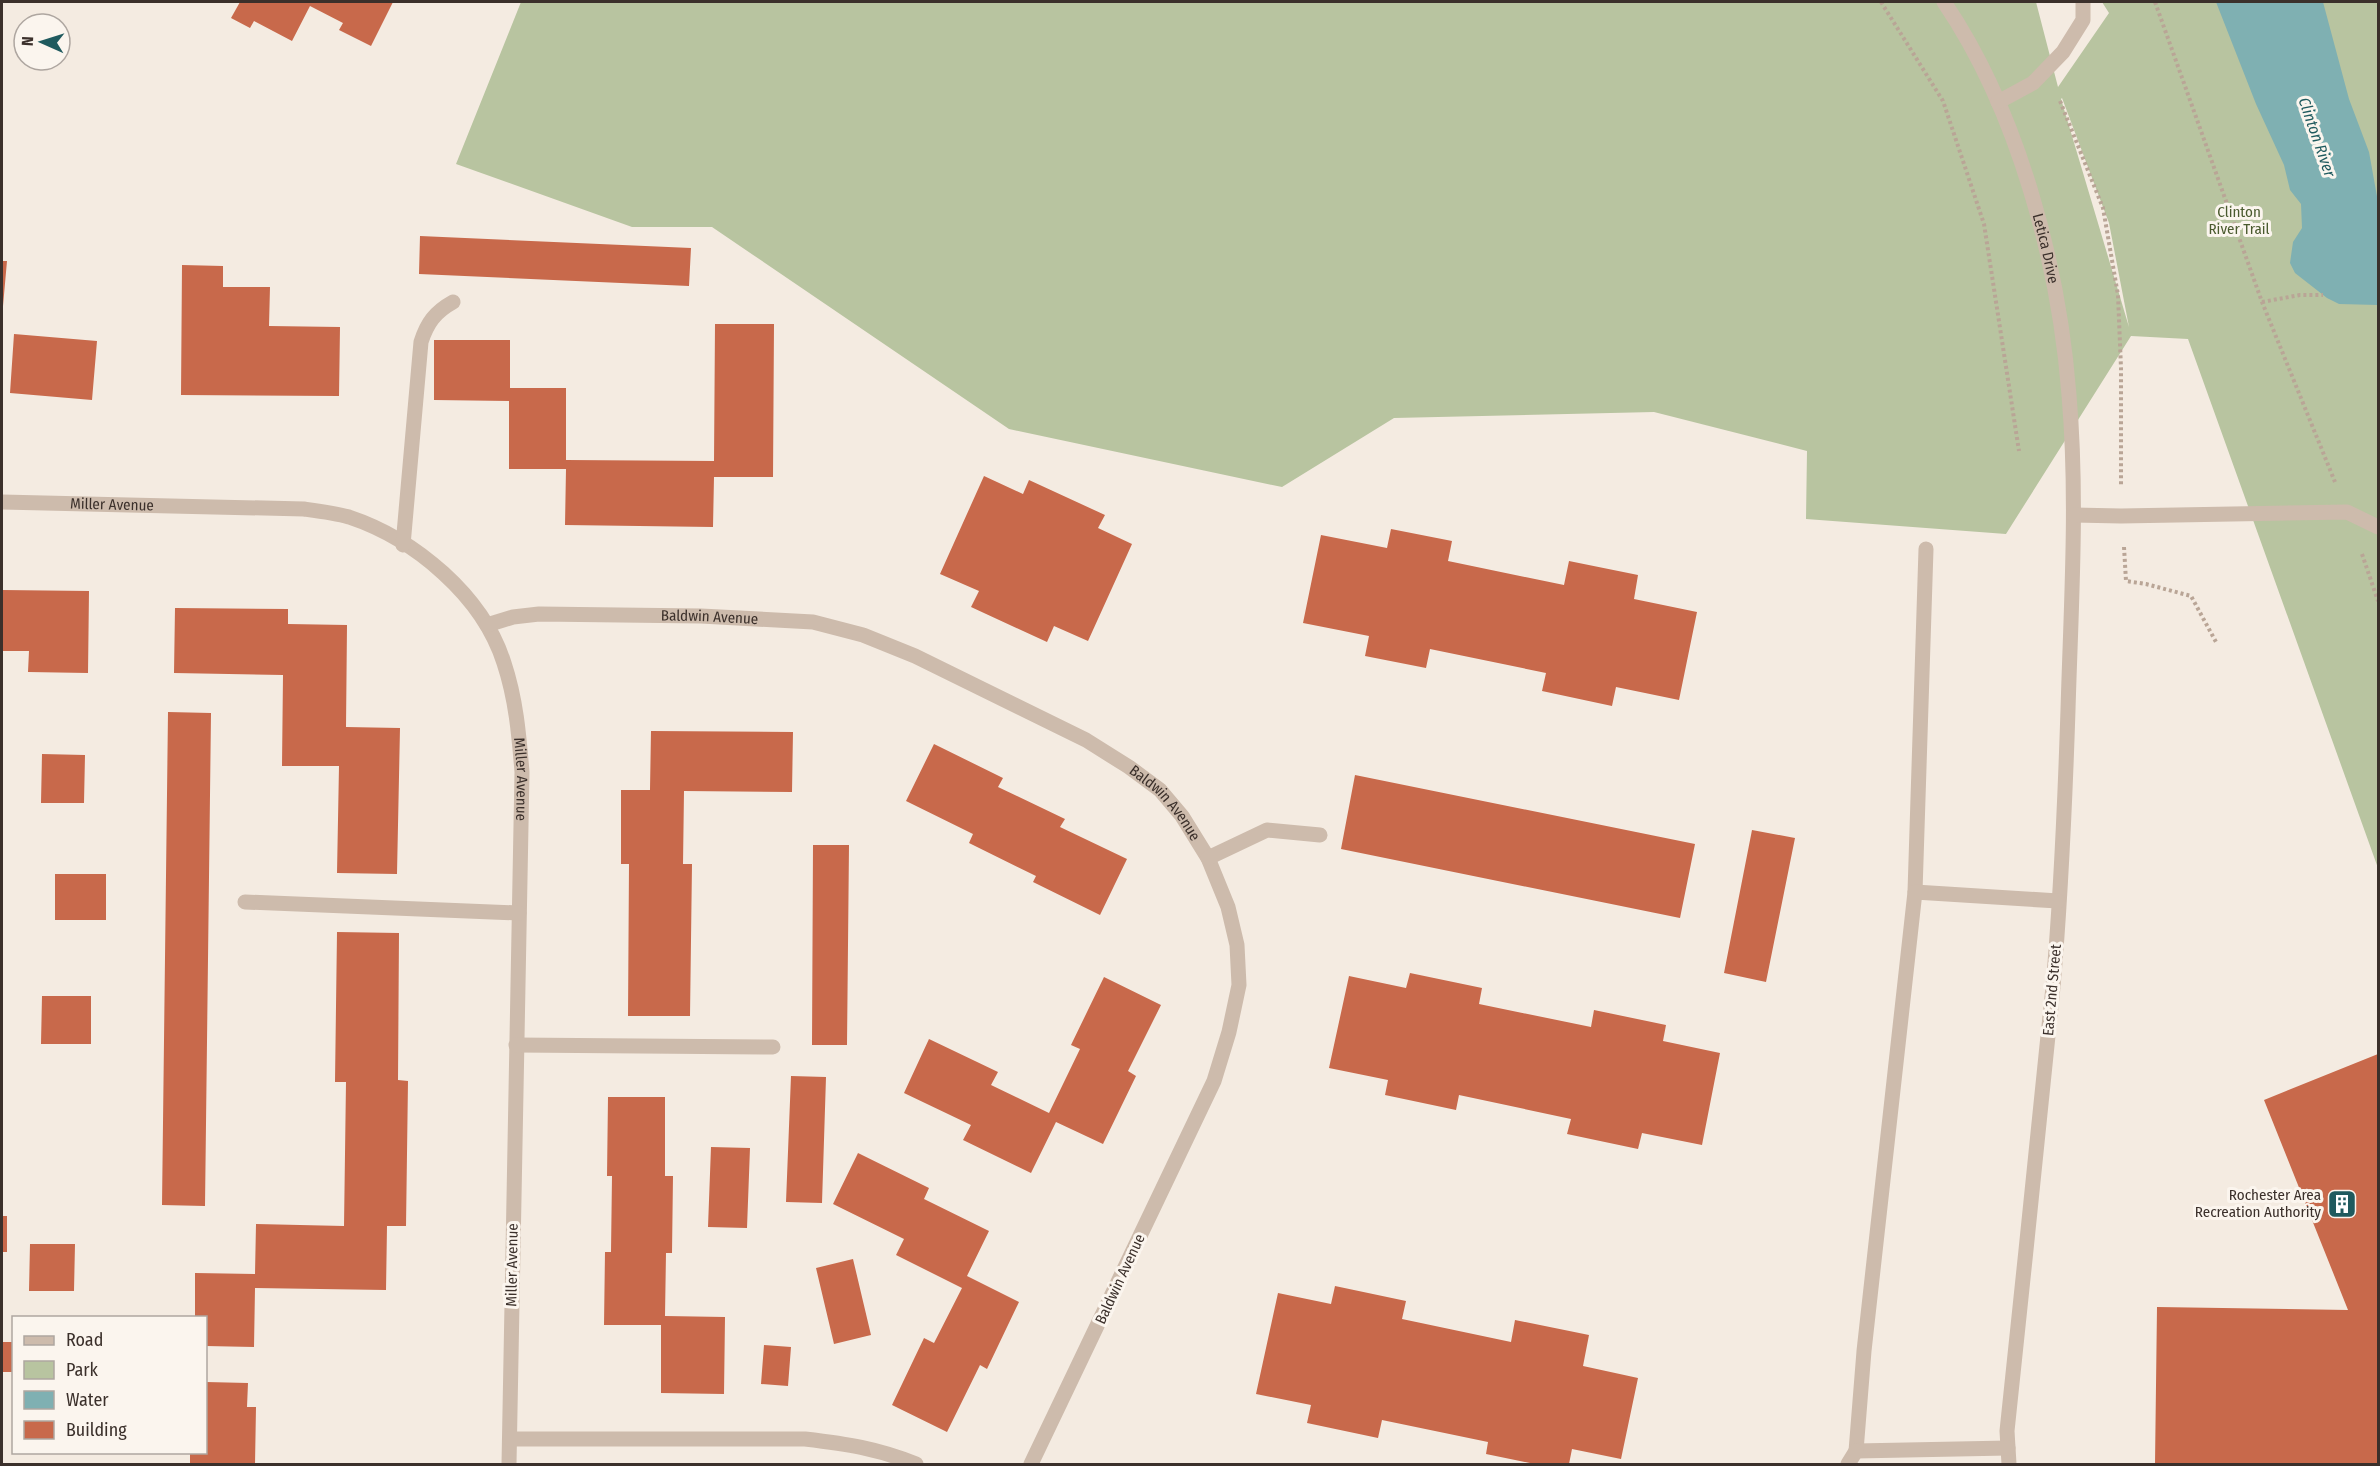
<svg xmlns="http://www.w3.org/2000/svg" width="2380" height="1466" viewBox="0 0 2380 1466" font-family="'Fira Sans Condensed',sans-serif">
  <rect width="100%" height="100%" fill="#f4ebe1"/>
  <path fill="#b8c4a0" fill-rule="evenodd" d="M521,2H2036L2058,87L2109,13L2102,2H2378V868L2188,339L2131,336L2006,534L1806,519L1807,451L1654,412L1394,418L1282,487L1009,429L712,227H632L456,164ZM2062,98L2109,223L2129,327L2061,99Z"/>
  <path fill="#7fb0b2" d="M2216,2H2323L2349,99L2369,152L2378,202V305L2339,304L2327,298L2295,273L2290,263L2293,242L2302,228L2301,204L2290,190L2284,165L2256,104Z"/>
  <path fill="#c8694b" d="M240,2H393L371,46L339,30L343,23L310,6L292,41L254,21L250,28L231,18Z
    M420,236L691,248L689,286L419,274Z
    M2,261H7L3,306H2Z
    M182,265L223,266V287H270L269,326L340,327L339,396L181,395Z
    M715,324H774L773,477H714L713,527L565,525L566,469H509V401L434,400V340H510V388H566V460L714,461Z
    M14,334L97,341L92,400L10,393Z
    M984,476L1023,494L1029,480L1105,515L1098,528L1132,544L1088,641L1054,626L1047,642L971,607L979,591L940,574Z
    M1391,529L1452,541L1448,561L1564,585L1569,561L1638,575L1634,599L1697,612L1679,700L1616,687L1612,706L1542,691L1546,673L1430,649L1426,668L1365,656L1369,636L1303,623L1321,535L1387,548Z
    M2,590L89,591L88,673L28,672L29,651H2Z
    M175,608L288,609V624L347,625L346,727L400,728L397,874L337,873L339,766H282L283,675L174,673Z
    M168,712L211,713L205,1206L162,1205Z
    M651,731L793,732L792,792L684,791L683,864H692L690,1016H628L629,864H621V790H650Z
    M934,744L1003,778L998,787L1065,819L1060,827L1127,859L1100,915L1033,882L1036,876L969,843L973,834L906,801Z
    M42,754L85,755L84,803H41Z
    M1355,775L1695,844L1680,918L1341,849Z
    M1752,830L1795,838L1766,982L1724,973Z
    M813,845H849L847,1045H812Z
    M55,874H106V920H55Z
    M337,932L399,933L398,1080L408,1081L406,1226H387L386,1290L255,1288L254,1347L206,1346V1318H195V1273L255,1274L256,1224L344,1226L346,1082H335Z
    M1410,973L1482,988L1479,1004L1591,1027L1594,1010L1666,1025L1663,1041L1720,1053L1702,1145L1642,1133L1638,1149L1567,1134L1571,1119L1459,1095L1456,1110L1385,1095L1388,1080L1329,1068L1349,976L1406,988Z
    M1104,977L1161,1005L1128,1071L1136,1076L1103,1144L1056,1122L1031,1173L963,1140L971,1125L904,1093L929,1039L998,1072L991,1085L1049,1113L1080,1049L1071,1045Z
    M42,996H91V1044H41Z
    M2378,1054V1464H2155L2157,1307L2348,1310L2264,1100Z
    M791,1076L826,1077L822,1203L786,1202Z
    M608,1097H665V1176H673L672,1253H666L665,1316L725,1317L724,1394L661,1393V1325H604L605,1252H611L612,1176H607Z
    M711,1147L750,1148L747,1228L708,1227Z
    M858,1153L929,1188L924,1199L989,1231L967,1276L1019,1302L987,1369L980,1365L947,1432L892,1405L924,1338L934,1343L962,1288L896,1255L904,1239L833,1204Z
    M2,1216H7V1252H2Z
    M30,1244H75L74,1291H29Z
    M853,1259L871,1335L834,1344L816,1268Z
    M1335,1286L1406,1301L1402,1319L1511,1342L1515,1320L1589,1335L1583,1366L1638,1378L1621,1459L1572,1449L1569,1464H1535L1486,1454L1488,1442L1382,1420L1378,1438L1307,1423L1311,1405L1256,1394L1278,1293L1331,1304Z
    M2,1342H13V1372H2Z
    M764,1345L791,1347L788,1386L761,1384Z
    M206,1382L248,1383L247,1407H256L255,1464H190V1452H206Z"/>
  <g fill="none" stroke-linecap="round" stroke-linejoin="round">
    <path stroke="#b9a596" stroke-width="4" stroke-dasharray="3 3" stroke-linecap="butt" d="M1881,2L1943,101L1984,224L2019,451
      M2155,2L2262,302L2335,482
      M2060,101L2103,208L2118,295L2121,368V486
      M2262,302L2300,295H2323
      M2124,547L2126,581L2146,584L2191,596L2216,642
      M2362,554L2378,601"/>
    <g stroke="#cdbbac" stroke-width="15">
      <path id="s1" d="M1944,2C2018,111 2059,264 2069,395C2078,500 2071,605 2068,710C2065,802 2061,895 2053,987C2039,1135 2022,1283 2007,1431L2009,1464"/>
      <path d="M1998,102L2033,83L2063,52L2083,20V2"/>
      <path id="s2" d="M2,502L304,509C319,511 335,513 349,517C415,539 483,596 504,663C516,699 519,735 522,772L509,1464"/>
      <path d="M2074,515L2121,516L2347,512L2378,527"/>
      <path d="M403,545L421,342C427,323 435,312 453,302"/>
      <path id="s3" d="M487,625L513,617L539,614L701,616L813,622L863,635L915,656L1086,740L1129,767L1160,790L1182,816L1208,858L1228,907L1237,945L1239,985L1229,1032L1214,1081L1031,1464"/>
      <path d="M1208,858L1267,830L1320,835"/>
      <path d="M1915,892L1926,549"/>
      <path d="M245,902L519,913"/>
      <path d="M516,1045L773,1047"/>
      <path d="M510,1439H805C847,1444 876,1448 916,1464"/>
      <path d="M2008,1448L1856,1451L1864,1351L1915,892L2058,901"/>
      <path d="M1848,1464L1856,1451"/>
    </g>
  </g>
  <defs>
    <g id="building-square" transform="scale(1.5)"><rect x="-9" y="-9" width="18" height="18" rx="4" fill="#1f5a5e" stroke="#fbf5ee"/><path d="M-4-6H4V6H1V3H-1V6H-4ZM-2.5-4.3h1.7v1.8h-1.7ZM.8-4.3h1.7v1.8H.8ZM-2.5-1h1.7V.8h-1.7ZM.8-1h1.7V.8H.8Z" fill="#fff"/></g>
  </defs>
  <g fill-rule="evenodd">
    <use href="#building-square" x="2342" y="1204"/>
  </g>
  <g text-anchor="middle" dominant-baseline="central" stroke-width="6" stroke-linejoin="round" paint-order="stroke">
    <g font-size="15" fill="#4a5a2e" stroke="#fbf5ee">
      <text x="2239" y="212">Clinton<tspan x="2239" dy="17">River Trail</tspan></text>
    </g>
    <g font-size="15" fill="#3b302b" stroke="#fbf5ee">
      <text stroke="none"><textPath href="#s1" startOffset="268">Letica Drive</textPath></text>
      <text stroke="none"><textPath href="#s2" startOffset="110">Miller Avenue</textPath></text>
      <text stroke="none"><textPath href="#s3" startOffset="224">Baldwin Avenue</textPath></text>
      <text stroke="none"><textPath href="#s2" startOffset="686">Miller Avenue</textPath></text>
      <text stroke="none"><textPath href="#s3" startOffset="728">Baldwin Avenue</textPath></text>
      <text transform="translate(2052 990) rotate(-85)">East 2nd Street</text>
      <text transform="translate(512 1265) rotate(-89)">Miller Avenue</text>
      <text transform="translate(1120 1279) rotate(-65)">Baldwin Avenue</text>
    </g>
    <g font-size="15" fill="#3b302b" stroke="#fbf5ee" text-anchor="end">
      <text x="2321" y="1195">Rochester Area<tspan x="2321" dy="17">Recreation Authority</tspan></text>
    </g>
    <g font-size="16" font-style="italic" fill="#1f5a5e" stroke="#fbf5ee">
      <text transform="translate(2317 137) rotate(71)">Clinton River</text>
    </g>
  </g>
  <rect width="2380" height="1466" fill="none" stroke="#3b302b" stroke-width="6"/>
  <rect x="12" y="1316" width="195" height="138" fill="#fbf5ee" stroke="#aea6a0" stroke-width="1.5"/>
  <rect x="24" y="1336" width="30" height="9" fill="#cdbbac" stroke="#aea6a0" stroke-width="1.5"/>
  <text x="66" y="1346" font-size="18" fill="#3b302b">Road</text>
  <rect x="24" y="1361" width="30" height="18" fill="#b8c4a0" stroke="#aea6a0" stroke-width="1.5"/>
  <text x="66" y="1376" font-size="18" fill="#3b302b">Park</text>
  <rect x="24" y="1391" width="30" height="18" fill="#7fb0b2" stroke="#aea6a0" stroke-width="1.5"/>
  <text x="66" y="1406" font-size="18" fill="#3b302b">Water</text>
  <rect x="24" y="1421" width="30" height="18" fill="#c8694b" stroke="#aea6a0" stroke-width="1.5"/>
  <text x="66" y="1436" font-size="18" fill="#3b302b">Building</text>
  <g transform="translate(42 42) rotate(273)"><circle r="28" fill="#fbf5ee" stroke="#aea6a0" stroke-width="1.5"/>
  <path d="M0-4.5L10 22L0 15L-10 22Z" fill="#1f5a5e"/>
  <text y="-9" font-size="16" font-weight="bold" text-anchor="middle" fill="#3b302b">N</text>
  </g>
</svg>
